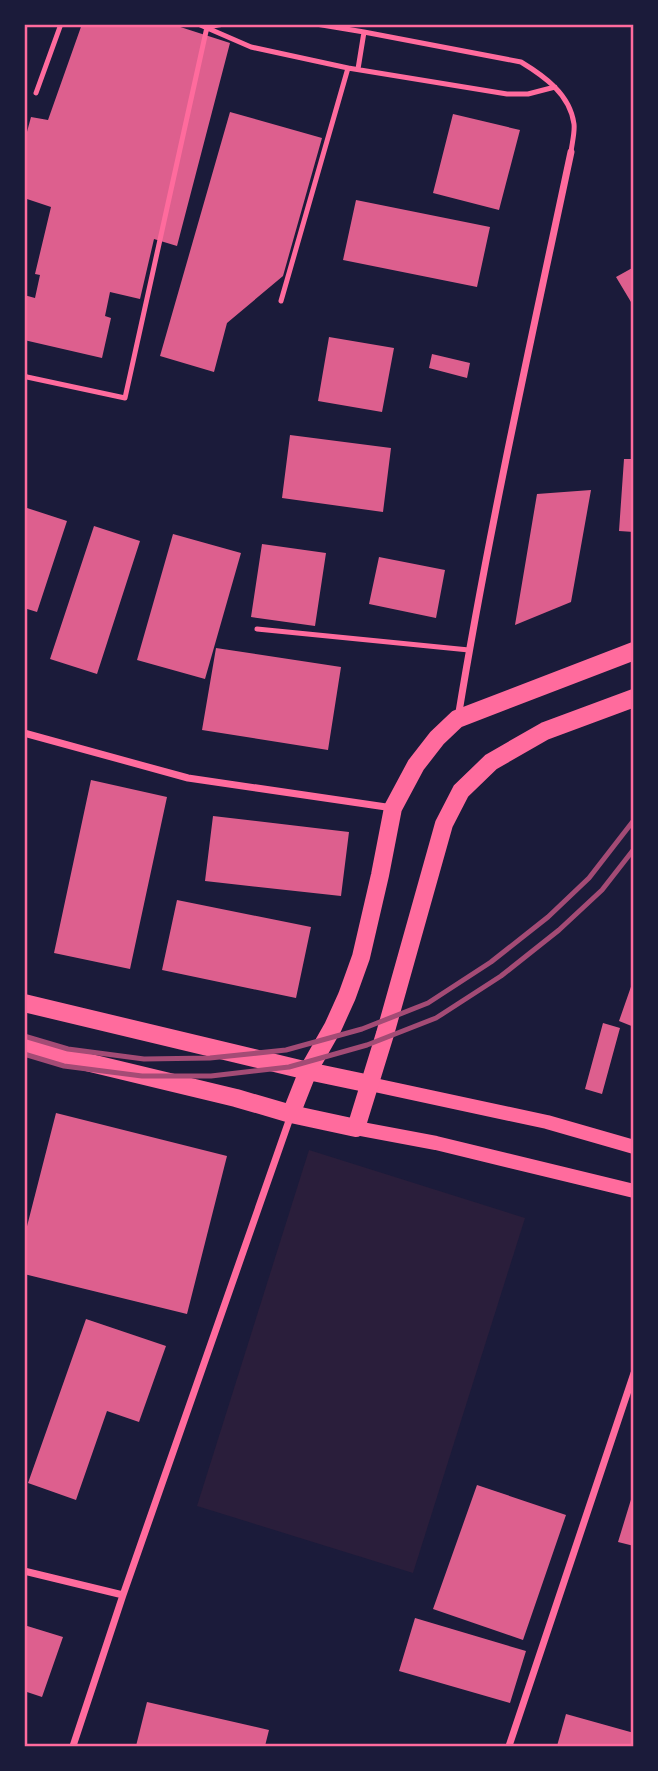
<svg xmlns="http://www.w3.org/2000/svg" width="658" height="1771" viewBox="0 0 658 1771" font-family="Signika,sans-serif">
  <rect width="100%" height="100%" fill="#1b1b3a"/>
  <path fill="#2a1e3b" d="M309,1150L525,1218L413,1573L197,1506Z"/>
  <path fill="#dd5f8e" d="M82,24H171L230,43L177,246L154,239L140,299L110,292L105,316L111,318L102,358L24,340V295L35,298L40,275L35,274L51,207L24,198V185L27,177H24V143L31,117L48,120Z
    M230,112L322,138L283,276L227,323L214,372L160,356Z
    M453,114L520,130L499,210L433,193Z
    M356,200L490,227L477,287L343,260Z
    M634,267V307L616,277Z
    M329,337L394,348L382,412L318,401Z
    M432,354L470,363L467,378L429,368Z
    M290,435L391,448L383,512L282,498Z
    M624,459H634V532L619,531Z
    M591,490L571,602L515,625L537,494Z
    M24,507L67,521L37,612L24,608Z
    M94,526L140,541L97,674L50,659Z
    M173,534L241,553L205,679L137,660Z
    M262,544L326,553L315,626L251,617Z
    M379,557L445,570L436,618L369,604Z
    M216,648L341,667L328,750L202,730Z
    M91,780L167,797L130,969L54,953Z
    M213,816L349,832L341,896L205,881Z
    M177,900L311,927L296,998L162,970Z
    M633,981L634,982V1027L619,1021Z
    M603,1023L620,1028L602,1094L585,1089Z
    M56,1113L227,1156L187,1314L24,1274V1238Z
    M86,1319L166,1346L139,1422L107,1411L76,1500L28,1483Z
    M477,1485L566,1515L523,1640L433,1609Z
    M633,1493H634V1546L618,1542Z
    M415,1618L526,1651L510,1703L399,1671Z
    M24,1625L63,1637L42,1697L24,1691Z
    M147,1702L269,1730L265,1746H136Z
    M566,1714L634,1733V1746H557Z"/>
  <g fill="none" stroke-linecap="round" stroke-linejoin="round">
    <path stroke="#ff6b9d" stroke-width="5" d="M198,24L251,47L348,68L507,94H528L555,87
      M316,24L364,32L521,62C544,76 570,94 574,124C575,132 572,143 571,152
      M207,27L224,24
      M358,69L364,32
      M36,93L61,24
      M281,301L348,68
      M24,375L27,377L125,398L207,27
      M257,629L469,650"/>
    <path stroke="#ff6b9d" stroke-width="7" d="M458,718C489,528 531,340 571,152
      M24,733L188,778L393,808
      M24,1571L123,1595
      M73,1746L123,1595L291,1115
      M509,1746L634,1373"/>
    <path stroke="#ff6b9d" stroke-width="14" d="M370,1084L547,1122L634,1147
      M356,1128L436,1143L634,1191"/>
    <path stroke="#ff6b9d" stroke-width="18" d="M24,1003L308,1071L370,1084
      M24,1047L236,1098L291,1114L356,1128L385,1034L444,824L461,791L491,762L545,731L634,698
      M291,1114L308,1071L333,1027L347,996L361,957L380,875L393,808L416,765L437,738L457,719L634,651"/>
    <path stroke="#a44b75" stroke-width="5" d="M24,1036L68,1049L144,1059L210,1058L286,1050L362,1029L428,1003L491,962L548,917L589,878L634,820
      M24,1054L64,1066L142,1076H211L289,1067L367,1045L436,1018L501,976L559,930L602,890L634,849"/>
  </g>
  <rect width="658" height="1771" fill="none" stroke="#1b1b3a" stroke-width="52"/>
  <rect x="26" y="26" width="606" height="1719" fill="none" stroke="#ff6b9d" stroke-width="2.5"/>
</svg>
